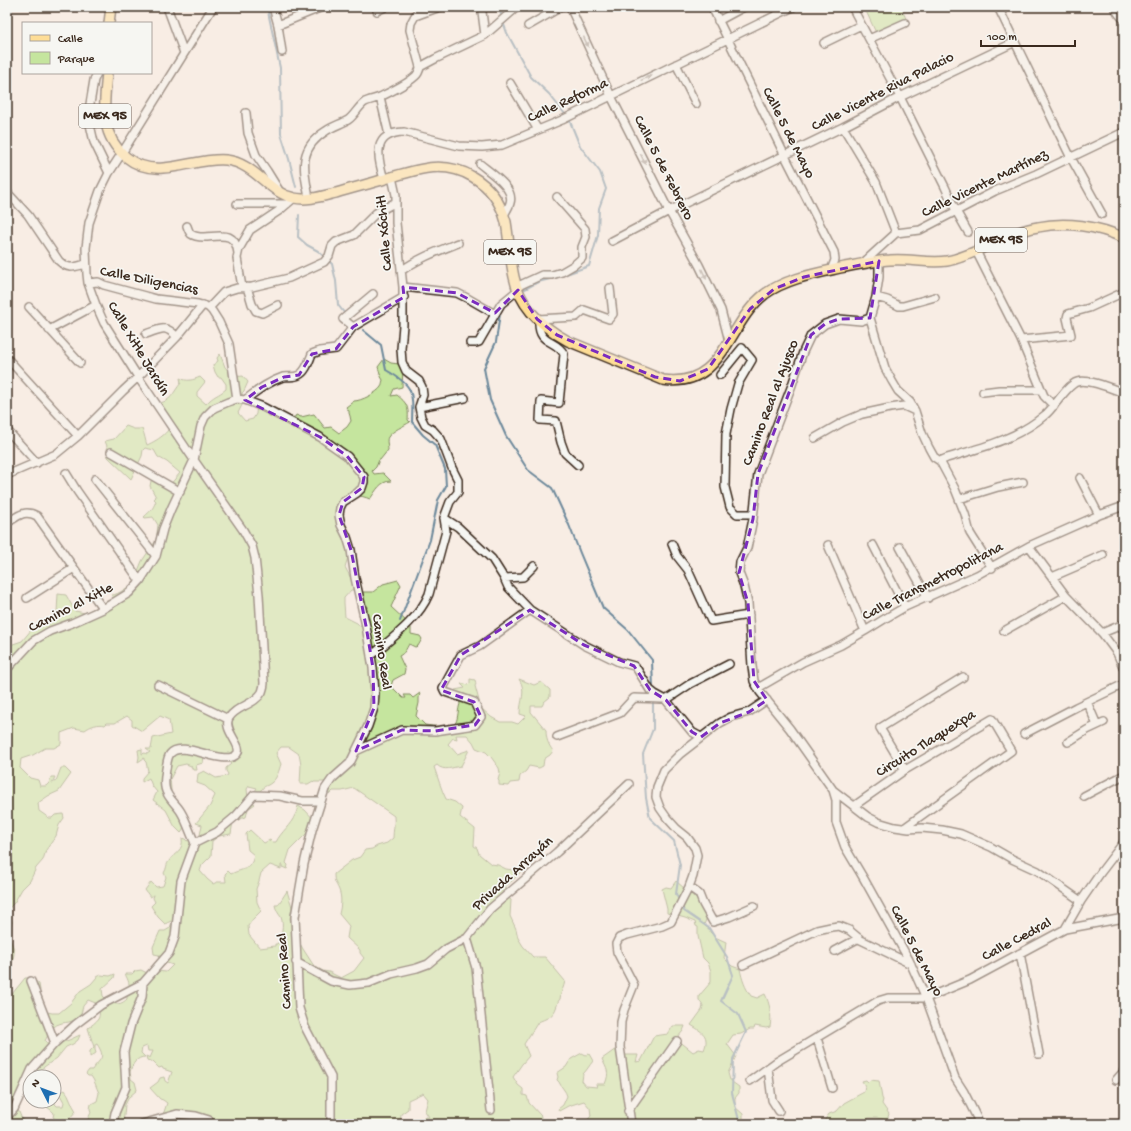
<svg xmlns="http://www.w3.org/2000/svg" width="1131" height="1131" viewBox="0 0 1131 1131" font-family="'Gochi Hand',sans-serif">
  <rect width="100%" height="100%" fill="#f8ede4"/>
  <filter id="ink" filterUnits="userSpaceOnUse"><feTurbulence type="fractalNoise" baseFrequency=".025" numOctaves="2"/><feDisplacementMap in="SourceGraphic" scale="8" xChannelSelector="R" yChannelSelector="G"/><feConvolveMatrix kernelMatrix="1 2 1 2 8 2 1 2 1" color-interpolation-filters="sRGB"/></filter>
  <g filter="url(#ink)">
    <path fill="#c5e59e" stroke="#80885e" fill-rule="evenodd" d="M875,7H901L907,21L877,35L866,11Z
      M220,354L225,367L233,377L243,376L248,382L244,391L242,393L244,401L238,413L245,421L253,419L256,414L257,403C263,403 269,404 273,409L280,410L288,418L295,417L296,415L301,417L314,414L325,428L331,427L339,433L347,427L351,421L350,416L349,413V411L346,407L354,401C361,401 377,393 381,387C382,385 382,383 383,380C380,376 380,372 378,367L384,359L391,363L407,365L406,369H403L402,387L394,389L391,396L397,395C407,403 409,407 408,420L410,422C404,426 393,430 388,437C386,440 388,446 388,450L380,460H379L376,467L372,471L374,474L383,473L391,481C380,481 376,491 370,499C360,495 352,494 341,499V506L349,554L345,567L357,590H351L344,598V603L345,617L357,623L360,626L363,622L365,607H368C365,601 361,598 358,592H373L383,584L398,580L401,585L391,607L407,622L411,628V634L420,636L422,639L418,646L415,647L409,644C406,649 405,653 399,656L405,669L404,674L393,680L391,686L403,698H406L404,695H410L413,698L420,693L419,698V703L416,716L425,725C432,726 452,729 456,722C458,718 458,709 460,704L459,699L452,694L455,690L465,688L461,684H465L468,685L470,683V679L475,680L476,684L475,686L481,708L491,717L500,722H512L518,724L526,716L520,714C520,701 527,691 519,679L534,685L541,682L550,690V697L544,702L542,706H531V712L546,730C546,739 548,744 553,751L550,755L544,759L543,766L539,768L529,766L526,771L520,776L519,782L510,783L508,786L499,785V781L498,780L500,773L499,768L491,757L486,752L476,748L473,742L467,735H456L457,739L453,738L448,744L457,754L469,750L461,766C453,767 444,772 437,765L434,767C438,778 441,789 446,799L455,802L462,808L460,817L475,829L474,846L477,848L479,854L491,864L498,865L506,869L513,870L522,869C518,876 518,875 513,880C509,883 508,885 504,887L506,889L502,891L503,893L511,900L510,916L516,929L518,938L523,946L533,957H545L565,981C564,987 560,994 560,999C557,1002 558,1004 556,1008C553,1017 545,1019 538,1022L524,1044L529,1056L522,1064L513,1077L518,1085L523,1089V1095L527,1096L529,1103L541,1116L540,1124H427L421,1120L425,1117H429L425,1111L428,1099L423,1093L408,1100V1109L401,1114L400,1124H165L159,1119L162,1116V1114L164,1112L167,1103L163,1100L160,1099L150,1088L158,1082L160,1078L164,1077L165,1081L168,1083L172,1072L163,1069L162,1067L159,1068L153,1062L147,1060L146,1056L150,1058L153,1051H148L147,1046L142,1048L141,1053L145,1057C137,1057 132,1064 130,1072C130,1074 131,1076 131,1079L135,1082L137,1090L129,1097L125,1105L123,1124H94L93,1123L91,1124V1119L88,1122H87L91,1112L90,1109L91,1104L97,1101L99,1093C96,1087 95,1081 91,1076H88L86,1074L89,1070H92C99,1059 107,1059 97,1044L95,1045V1050L96,1053L90,1057V1051L94,1047L88,1028C100,1019 101,1018 98,1004L88,1000L83,1006L81,1014L85,1018C80,1018 76,1020 72,1021C68,1023 63,1022 59,1024C52,1026 48,1035 45,1041L51,1046L69,1040L80,1035L78,1040L73,1044L66,1047L57,1058L41,1069L36,1077H30V1101L28,1095L21,1096L17,1107L21,1117L25,1122L24,1124H7V995L12,994L25,978H31L39,984L40,990L38,1001L43,1011L52,1013H59L71,1003L80,991L91,984L97,977L101,975L110,976L115,974L114,978L102,989L103,996C110,1003 118,1008 127,999C126,994 129,993 129,988C130,983 127,978 125,974H132L135,971L141,970L149,974L156,971L166,972L173,965L167,963L158,970L159,955L154,954L153,947L160,931H165L170,928L172,922L171,921L165,924L158,917L151,906L155,902L153,898L154,895L150,897L145,890L151,882L156,887L163,886L166,877L164,873C167,869 166,864 169,861C175,852 184,851 182,838L185,839L187,841L194,835L198,837L200,835L202,825L196,823L210,806L215,795L205,786L197,783L198,774L204,771L216,778L227,776L228,774L226,771V768L231,764L219,753L214,756H204L203,763L196,765L197,770H193L191,766L186,764L177,766L170,779C171,786 171,790 171,796C171,806 179,816 185,823L182,832L181,833L175,827L166,810L153,800L157,792L152,786L149,778L142,782V778L148,771L146,762L144,760V758L138,762L139,757L138,750L142,749V754L145,753L147,754L150,752L146,749H151L153,738L171,734L169,720L160,716L142,731L132,725V720L127,716L115,723H107L105,725C99,723 90,726 85,730L74,728L61,733V744L54,748H45L33,755L21,759L20,768L30,778L38,780L40,786H46L49,783L51,777H55L52,783L56,781L61,768H65L71,774L59,791L48,796L38,803L39,811L49,818H52L55,815L63,814L64,818L59,825L56,836L46,850L43,860L36,868L30,881L22,889L14,903L10,907L8,913L12,922L9,929L7,927V646L22,641L32,629L41,622L47,623L52,622L51,618L57,612L58,594L66,595L75,611L85,613L107,601L113,600L112,595C118,595 130,586 134,581L142,561L152,546L156,541L158,525L153,517L145,518L144,517C151,510 152,511 156,501L154,499L156,497L150,486L151,481L155,477L169,486L180,473L167,462L158,457L154,450L145,448L143,450L142,456L131,479L108,457L107,446L105,441L114,439L126,426L134,429H142C145,435 145,440 147,445C158,440 177,429 169,415C166,410 161,407 157,403C171,403 173,392 181,383L180,378C187,382 193,380 200,377L205,382L197,392V396L206,404C214,395 218,396 226,389V384L221,377H218L215,372L213,365L218,361L217,358ZM281,747H289L299,754L301,765L300,784H308L313,781L314,782H327L331,786V789L328,792L330,794L333,791H342L354,788L394,816C395,824 393,831 393,838L387,843L377,846L372,849L365,850L360,857L352,860L334,874C334,883 336,883 339,890C342,898 341,906 339,914L349,926L347,938L360,950V953L364,958L354,971L341,978L329,972L323,971L314,966L303,949L298,940L290,919L292,907L287,891L278,905H275C276,910 278,913 281,917C284,925 282,938 277,944H275V946L260,948L249,935L248,926L253,919L261,911L257,902L256,889L259,881L261,873L270,865L281,869V865H282V867L287,869L288,865L286,863L290,850L306,834L315,821L305,810L298,806C297,809 297,812 295,815C291,825 281,832 276,842H272L270,840L264,843L250,830L246,834L248,850L254,855C251,871 243,868 231,874L228,871L225,874L226,882H217L213,884L207,879L200,871L202,865L211,856L212,841L219,836L231,834L233,821L246,817L248,809L255,804L248,799L247,789L249,786L257,788L255,791H260C266,784 266,787 271,783C277,779 279,770 281,764L276,753Z
      M676,881L703,905L707,917L704,925L710,930V932L715,937L726,942L724,958L732,966L740,969C742,979 745,988 751,996L757,998L765,994C770,1004 772,1016 770,1027L766,1028L755,1026L754,1029H750L741,1034L733,1035L727,1044L736,1056L728,1073L730,1080H732V1082L739,1087V1093L735,1098V1107L743,1114V1124H582L586,1122L591,1116L590,1108L584,1101L568,1106L559,1111L558,1109L563,1105L567,1096C566,1091 561,1087 559,1082L557,1080L558,1077L557,1073L566,1067L571,1059L582,1053L586,1055L589,1054L593,1061C589,1066 587,1070 583,1074L582,1081L586,1086L597,1087L596,1084H605C610,1072 607,1070 602,1059L616,1049L625,1055H638L636,1062L641,1061L654,1036L668,1034L673,1026H685L683,1031L678,1037V1040L693,1052L699,1049L704,1050C710,1035 702,1032 691,1025L702,1010L703,1006L699,1000V996L711,982V971L708,963L703,958L698,936V927L696,926L695,922L685,918L667,913V909L662,889L666,887L671,888Z
      M9,935C12,948 17,948 12,962L7,964V936Z
      M866,1080L868,1082L870,1080L879,1081L882,1098L883,1100L882,1104L889,1114L888,1117L890,1124L883,1119L876,1118H869L858,1124H822L829,1114L837,1111L844,1103L864,1092L865,1086L862,1081Z
      M65,1090C70,1096 71,1104 76,1111L69,1119H62L58,1121L53,1117L54,1113C48,1106 41,1104 32,1106L30,1101H54V1091L58,1096L55,1104L57,1106H63L64,1102L59,1093Z"/>
    <g fill="none" stroke-linecap="round" stroke-linejoin="round">
      <path stroke="#6d899b" stroke-width="2" d="M267,7L280,68L281,134L289,159L296,187
        M499,7L502,18
        M503,22L507,33L531,77L549,94L569,119L580,146L600,172L606,189L599,208L598,235L589,266L558,277L538,282L525,289
        M299,215L298,237L307,245L318,251L332,264L336,281L338,305L345,314
        M500,313L496,342L484,368L490,400L506,436L528,470L552,488L569,525L580,553L603,608L628,630L652,660L653,690
        M363,330L381,345L386,370C414,386 413,391 412,422L423,435L435,445L445,469L446,486L438,500L430,540L400,621
        M653,701V729L643,754L646,798L650,818L674,841L680,865L676,894L680,902
        M682,906L684,911L709,928L727,957L733,975L721,1001L738,1014L746,1032L733,1059L732,1093L740,1124"/>
      <g stroke="#3b2a1e" stroke-width="10">
        <path id="minor" d="M167,7L184,53
          M273,7L278,25L282,52
          M420,7L411,23L410,30L420,67
          M570,7L611,96L669,211L699,265L721,310L729,341
          M712,7L785,156L834,252L835,260L831,270
          M852,7L900,97L945,187L956,211L968,232
          M998,7L1070,156L1102,214
          M1115,7L1118,13L1124,20
          M377,11L385,7
          M482,12L485,35
          M415,16L440,7
          M718,21L744,7
          M278,25L322,7
          M528,26L561,7
          M869,39L905,23
          M824,43L861,25
          M676,64L696,104
          M97,73L94,80L88,116L94,142L109,173
          M510,83L538,130
          M380,97L389,135
          M246,113L248,133L256,155L267,171L280,192
          M843,127L876,182L896,233
          M480,164C491,173 515,188 510,203C509,207 506,211 504,215
          M384,179C377,157 372,133 404,132L459,146L482,147L502,145L562,120L793,7
          M7,192L28,215L59,261C69,270 73,267 86,264
          M309,198C304,170 297,149 326,131C333,126 341,124 348,120C355,115 358,107 365,102C369,100 375,99 380,97C388,93 414,81 418,73C419,71 420,69 420,67L435,59L485,35L517,7
          M237,204H287
          M187,226C188,229 189,232 191,234C195,237 200,237 204,237C222,236 235,231 238,253
          M612,241L669,211L843,127L900,97L1015,42
          M976,251L1021,340L1044,396L1054,406
          M879,261V277L876,297L870,318L885,368L892,381L898,391L910,402L915,411L922,433L929,448L934,457L940,461L955,489L965,514L970,533L992,568
          M863,263L896,233L920,230L995,191L1036,174L1124,132
          M401,271C419,258 438,251 458,243
          M88,283L98,282L104,285L156,299L198,304L208,307L212,311L219,322L229,344L237,399
          M242,287L237,258L239,249L250,230L280,210L294,198
          M247,287L252,304L256,311L262,313L278,305
          M403,287L457,293L469,299L495,314
          M516,287L542,275H552L562,272L574,265L582,258V247L586,237L585,229L557,197
          M876,297L887,300L899,306H903L935,297
          M29,307L80,363
          M209,308L224,292L237,288L252,287L289,278L324,262L329,256L332,246L336,242L354,235L376,213L396,202
          M870,318L861,321L839,319L825,324L811,335L803,352L792,385L758,474L753,519L747,548L740,562L739,573L744,586L748,603L752,666L754,681L760,692L790,729L833,790L868,817L878,822L895,827L909,829L922,828L942,830L961,834L991,847L1012,859L1038,871L1081,901
          M537,319L576,317L584,310L609,319L613,314L610,288
          M539,322C538,345 556,339 564,354L559,403L541,401L540,420L556,421L561,442L565,453L578,465
          M353,327L343,319L373,294
          M49,330L96,305
          M146,334C161,329 165,324 177,337
          M1021,340L1071,335L1067,318L1068,314L1089,308L1124,292
          M470,343H476L479,342L501,304L518,290
          M7,358L78,436
          M720,375L742,348L752,360L738,384L731,409L726,434L725,487L730,507L737,514H753
          M983,392L999,390H1041
          M245,400C257,391 268,382 283,377C288,376 294,378 299,375C306,372 309,361 312,354L320,351L336,349L353,327L404,297
          M419,407L465,398
          M7,430L37,463
          M815,438L843,422L862,414L890,408L904,406L915,411
          M111,452L180,492
          M940,461L947,458C981,448 1017,439 1045,415C1054,408 1067,385 1077,382C1088,378 1113,389 1124,393
          M66,473L77,491L140,581
          M7,475L56,454L78,436L123,391L138,377L177,337L203,305
          M1080,478L1099,515
          M95,479L156,556
          M959,499L998,487L1023,482
          M444,518L458,527L492,559L504,578L508,587L530,610L584,645L619,662L634,666L637,669L650,690L655,694L666,700L692,732L701,737
          M7,523C18,516 24,509 37,516L103,609
          M672,544L677,556L688,570L711,621L749,615
          M828,545L865,631
          M873,545L905,607
          M1029,546L1066,596L1102,633L1117,653L1124,669
          M900,547L928,598
          M1052,577L1103,555
          M504,578L523,577L534,566
          M27,598L74,568
          M1004,631L1066,596
          M1102,633L1124,624
          M371,656C392,638 418,620 429,594L446,531L444,518L450,502L458,492V480L452,468L441,439L433,430L425,425L421,417L419,407L423,395L422,387L419,381L406,371L402,362L401,349L403,325V287L396,223V195L392,177
          M7,669L33,641L50,631L72,623L103,609L129,593L140,581L156,556L163,529L171,509L194,460L201,426L205,417L214,408L228,402L237,399L245,400L263,407L320,437L347,456L364,477V482L362,488L357,493L343,502L340,508L339,515L341,525L347,537L351,550L355,578L366,626L373,668L375,692L374,708L368,726L350,763L332,779L325,789L312,830L304,864L295,917L299,1008L305,1027L331,1077V1124
          M158,685L228,719
          M758,688L803,662L841,645L865,631L886,618L905,607L977,575L1029,546L1099,515L1124,506
          M666,700L690,684L729,664
          M1087,702L1097,725
          M1024,734L1076,707L1124,684
          M557,737L620,713L634,698L662,699
          M1068,742L1087,730L1104,722
          M356,751L402,730L435,731L475,725L481,717L474,702L445,692L443,688L461,655L480,646L530,610
          M905,770L880,728L963,677
          M833,790L836,800V822L845,847L864,879L909,960L926,998L955,1078L964,1092L980,1124
          M1084,796L1124,775
          M854,806L905,770L992,719L1011,751L904,828
          M195,843L217,832L236,816L254,795L280,796L302,801H321
          M689,887L699,894L703,904L713,922L729,917L754,906
          M1065,929L1081,901L1101,872L1124,842
          M467,938L476,968L491,1110
          M835,951L859,938
          M1020,953L1039,1054
          M296,962L331,981L350,985L369,983L391,974L417,968L428,964L446,949L467,938L490,909L557,852L629,784
          M743,965L817,930L831,927L839,926L849,930L861,940L911,964
          M31,981L55,1043
          M817,1038L832,1088
          M768,1068L772,1100L779,1111
          M1116,1080L1124,1071
          M750,1081L776,1062L878,1001L888,998H926L970,980L1065,929L1124,918
          M628,1111L677,1041
          M7,1117L14,1109L32,1069L55,1043L76,1024L101,1005L143,983
          M113,1124L115,1113L126,1087L124,1052L131,1024L142,997L143,983L169,953L175,937L181,881L195,843C190,833 187,822 181,812C177,805 170,800 167,793C163,786 165,776 166,769C167,764 167,758 170,754C182,738 225,768 237,754C244,746 222,730 229,718C236,706 255,705 262,692C263,689 264,686 264,683L259,595L255,558L252,546L243,530L194,460L138,377L104,323L96,305L88,283L87,274L86,248L89,223L100,191L109,173L122,153L213,7
          M142,1124L177,1114L196,1116L209,1120
          M631,1124L620,1047L621,1022L624,1010L634,985L617,952L616,944L619,938L627,935L662,926L671,922L689,887L693,876L697,855L695,848L687,837L677,829L667,818L660,808L656,797L657,787L664,770L680,754L720,723L731,717L749,712L767,700
          M969,1124L979,1121"/>
      </g>
      <g stroke="#3b2a1e" stroke-width="12">
        <path id="major" d="M109,23L111,7
          M107,73C104,105 99,134 126,157C137,166 150,169 163,168C183,167 206,158 226,160C255,163 268,193 294,198C307,201 323,196 336,193C352,188 369,184 385,179C416,170 443,159 473,177C490,187 501,203 506,222C509,240 510,259 514,277C520,307 542,327 568,341L663,380C724,389 727,323 765,294C787,278 819,273 845,267C860,264 875,261 890,260C909,258 928,264 947,261C965,258 982,248 998,241C1011,235 1024,229 1038,227C1066,221 1098,226 1124,238"/>
      </g>
      <use href="#minor" stroke="#f6f6f2" stroke-width="7"/>
      <use href="#major" stroke="#fedd96" stroke-width="9"/>
    </g>
    <defs><path id="oneway-solid" d="M-6-.8H1V-3.2L6.5 0L1 3.2V.8H-6Z"/></defs>
    <g fill="#989088">
      <use href="#oneway-solid" transform="translate(586 42) rotate(65)"/>
      <use href="#oneway-solid" transform="translate(646 78) rotate(-26)"/>
      <use href="#oneway-solid" transform="translate(643 159) rotate(64)"/>
      <use href="#oneway-solid" transform="translate(704 274) rotate(65)"/>
    </g>
  </g>
  <path d="M0 0H1131V1131H0ZM879,261L870,318L839,319L825,324L811,335L758,474L753,519L739,573L748,603L754,681L767,700L749,712L720,723L701,737L692,732L666,700L650,690L634,666L584,645L530,610L461,655L441,690L474,702L481,717L475,725L435,731L402,730L356,751L374,708L373,668L366,626L351,550L339,515L343,502L362,488L364,477L347,456L320,437L245,400L262,387L284,377L299,375L312,354L336,349L353,327L404,297L403,287L457,293L495,313L518,290L537,319L557,335L655,377L680,381L708,369L750,309L774,289L804,277Z" fill="#f8ede4" fill-opacity=".55" fill-rule="evenodd"/>
  <path fill="none" stroke="#7b2cbf" stroke-width="3" stroke-dasharray="8 5" stroke-linejoin="round" d="M879,261L870,318L839,319L825,324L811,335L758,474L753,519L739,573L748,603L754,681L767,700L749,712L720,723L701,737L692,732L666,700L650,690L634,666L584,645L530,610L461,655L441,690L474,702L481,717L475,725L435,731L402,730L356,751L374,708L373,668L366,626L351,550L339,515L343,502L362,488L364,477L347,456L320,437L245,400L262,387L284,377L299,375L312,354L336,349L353,327L404,297L403,287L457,293L495,313L518,290L537,319L557,335L655,377L680,381L708,369L750,309L774,289L804,277Z"/>
  <g text-anchor="middle" dominant-baseline="central" stroke-width="3.5" stroke-linejoin="round" paint-order="stroke">
    <g fill="#f6f6f2" stroke="#73675e" stroke-width="1">
      <rect x="79" y="104" width="52" height="24" rx="3"/>
      <rect x="975" y="228" width="52" height="24" rx="3"/>
      <rect x="484" y="240" width="52" height="24" rx="3"/>
    </g>
    <g font-size="14" font-weight="bold" fill="#3b2a1e">
      <text x="105" y="116">MEX 95</text>
      <text x="1001" y="240">MEX 95</text>
      <text x="510" y="252">MEX 95</text>
    </g>
    <g font-size="15" fill="#3b2a1e" stroke="#f6f6f2">
      <text transform="translate(883 92) rotate(-27)">Calle Vicente Riva Palacio</text>
      <text transform="translate(568 101) rotate(-25)">Calle Reforma</text>
      <text transform="translate(788 133) rotate(63)">Calle 5 de Mayo</text>
      <text transform="translate(663 168) rotate(63)">Calle 5 de Febrero</text>
      <text transform="translate(985 184) rotate(-26)">Calle Vicente Martínez</text>
      <text transform="translate(385 233) rotate(-95)">Calle Xóchitl</text>
      <text transform="translate(149 281) rotate(11)">Calle Diligencias</text>
      <text transform="translate(138 349) rotate(59)">Calle Xitle Jardín</text>
      <text transform="translate(771 403) rotate(-69)">Camino Real al Ajusco</text>
      <text transform="translate(933 582) rotate(-27)">Calle Transmetropolitana</text>
      <text transform="translate(71 608) rotate(-27)">Camino al Xitle</text>
      <text transform="translate(381 652) rotate(82)">Camino Real</text>
      <text transform="translate(926 744) rotate(-32)">Circuito Tlaquexpa</text>
      <text transform="translate(513 874) rotate(-42)">Privada Arrayán</text>
      <text transform="translate(1017 940) rotate(-28)">Calle Cedral</text>
      <text transform="translate(916 951) rotate(63)">Calle 5 de Mayo</text>
      <text transform="translate(285 971) rotate(-94)">Camino Real</text>
    </g>
  </g>
  <rect width="1131" height="1131" fill="none" stroke="#f6f6f2" stroke-width="24"/>
  <rect x="12" y="12" width="1107" height="1107" fill="none" stroke="#3b2a1e" stroke-width="1.5" filter="url(#ink)"/>
  <rect x="22" y="22" width="130" height="52" fill="#f6f6f2" stroke="#aba49d"/>
  <rect x="30" y="35" width="20" height="6" fill="#fedd96" stroke="#aba49d"/>
  <text x="58" y="42" font-size="12" fill="#3b2a1e">Calle</text>
  <rect x="30" y="52" width="20" height="12" fill="#c5e59e" stroke="#aba49d"/>
  <text x="58" y="62" font-size="12" fill="#3b2a1e">Parque</text>
  <g transform="translate(42 1089) rotate(312)"><circle r="19" fill="#f6f6f2" stroke="#aba49d"/>
  <path d="M0-3L7 15L0 10L-7 15Z" fill="#1f6fb2"/>
  <text y="-6" font-size="11" font-weight="bold" text-anchor="middle" fill="#3b2a1e">N</text>
  </g>
  <path d="M981 40v6h94v-6" fill="none" stroke="#3b2a1e" stroke-width="2"/>
  <text x="987" y="40" font-size="12" fill="#3b2a1e" stroke="#f6f6f2" stroke-width="3" paint-order="stroke">100 m</text>
</svg>
